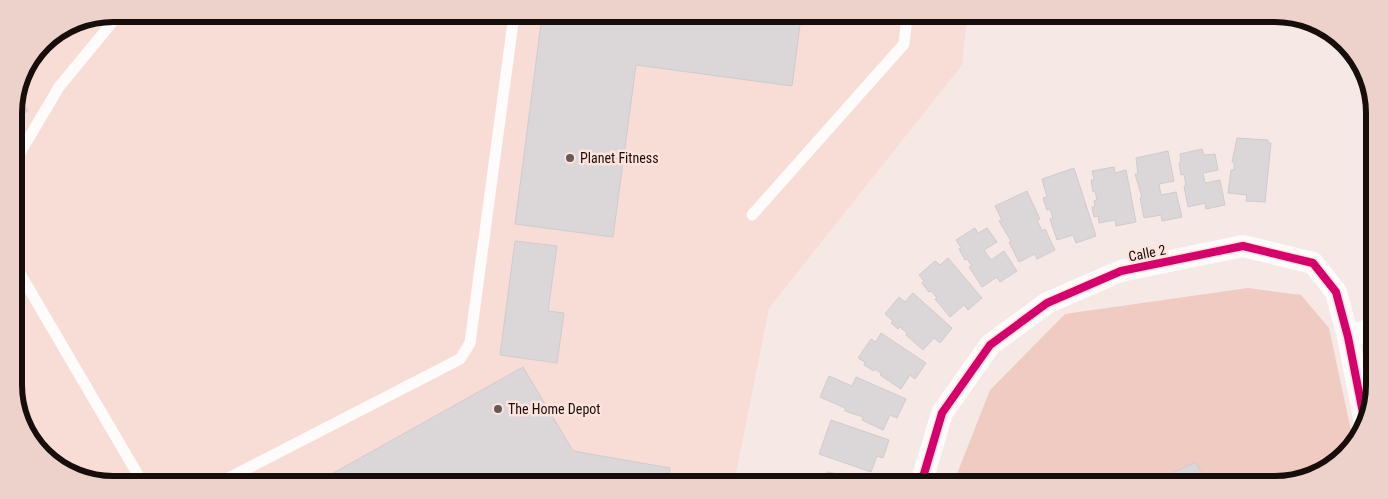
<svg xmlns="http://www.w3.org/2000/svg" width="1388" height="499" viewBox="0 0 1388 499" font-family="'Roboto Condensed',sans-serif">
  <rect width="100%" height="100%" fill="#f6e8e4"/>
  <path fill="#f7ddd6" d="M113,14L967,17L962,65L769,308L734,483L82,480L52,460L16,387L14,107L24,69L47,39L75,21Z"/>
  <path fill="#f0cbc1" d="M1248,288L1301,295L1329,328L1353,440L1335,465L1281,485L953,484L990,390L1065,314Z"/>
  <path fill="#dbd7d8" stroke="#d0cbcd" d="M542,16L801,17L792,86L636,65L613,237L515,224Z
    M16,100L28,110L14,127V107Z
    M1237,138L1268,140V143H1271L1265,202L1246,201L1247,195L1228,193L1231,170H1234V162H1232Z
    M1202,149L1204,155L1215,154L1218,170L1203,173L1205,183L1220,180L1225,205L1206,209L1205,203L1188,207L1184,186H1186L1184,174L1181,175L1179,163L1181,162L1180,154Z
    M1168,151L1174,181L1159,184L1161,195L1176,192L1182,217L1162,221L1161,215L1144,218L1140,198L1142,197L1135,174H1138L1136,158Z
    M1114,167L1115,173L1126,170L1136,222L1116,226L1115,220L1099,223L1098,216L1094,217L1092,207L1095,206L1094,201L1097,200L1095,191L1093,192L1091,180H1094L1092,171Z
    M1074,168L1096,236L1076,243L1073,235L1057,240L1050,219L1053,218L1050,209L1047,210L1043,198L1047,197L1042,179Z
    M1027,191L1040,219L1037,220L1042,231L1045,229L1055,250L1037,259L1035,254L1019,262L1009,242L1011,241L999,221L1002,220L995,206Z
    M975,228L978,233L987,228L997,242L984,250L991,260L1004,251L1017,271L1000,282L997,277L982,287L969,267L972,266L967,259L965,260L959,249L961,248L956,240Z
    M515,241L557,246L548,311L564,313L557,363L500,355Z
    M948,258L982,298L968,310L964,305L950,317L935,299L937,298L931,291L929,292L922,283L924,281L919,275L935,261L940,265Z
    M913,293L952,328L940,343L934,338L923,350L906,335L907,333L900,327L898,329L891,323L893,321L885,314L899,297L905,302Z
    M881,333L926,363L915,379L910,375L901,389L880,375L882,374L875,369L874,371L864,365L865,362L858,358L871,339L876,342Z
    M523,367L573,451L670,468L668,482L319,481Z
    M829,376L852,386L856,377L906,399L897,418L890,415L883,430L862,420L863,417L845,411V408L820,397Z
    M831,420L889,440L883,458L877,456L871,472L819,454Z
    M1196,462L1207,485L1148,484Z
    M827,472L879,481L878,483H810L811,479L825,482Z"/>
  <g fill="none" stroke-linecap="round" stroke-linejoin="round">
    <path stroke="#fefcfb" stroke-width="11" d="M14,163L59,87L119,14
      M752,215L904,44L907,17
      M15,265L141,480
      M223,481L460,359L470,343L514,15"/>
    <path stroke="#fefcfb" stroke-width="22" d="M1348,337L1370,329
      M921,484L942,413L990,345L1047,303L1121,271L1243,246L1313,263L1336,292L1348,337L1365,423"/>
    <g stroke="#fee3dc" stroke-width="11">
      <path id="cycleway" d="M921,484L942,413L990,345L1047,303L1121,271L1243,246L1313,263L1336,292L1348,337L1365,423"/>
    </g>
    <use href="#cycleway" stroke="#d6006c" stroke-width="8"/>
  </g>
  <g fill="#655a58" stroke="#fee3dc" stroke-width="2">
    <circle cx="570" cy="158" r="5"/>
    <circle cx="498" cy="409" r="5"/>
  </g>
  <g text-anchor="middle" dominant-baseline="central" stroke-width="5" stroke-linejoin="round" paint-order="stroke">
    <g font-size="14" fill="#170e0c" stroke="#fee3dc" text-anchor="start">
      <text x="580" y="158">Planet Fitness</text>
      <text x="508" y="409">The Home Depot</text>
    </g>
    <g font-size="14" fill="#170e0c" stroke="#fee3dc">
      <text transform="translate(1147 253) rotate(-11)">Calle 2</text>
    </g>
  </g>
  <path d="M0 0H1388V499H0ZM113 22H1275A91 91 0 0 1 1366 113V385A91 91 0 0 1 1275 476H113A91 91 0 0 1 22 385V113A91 91 0 0 1 113 22Z" fill="#ecd2cb" fill-rule="evenodd"/>
  <path fill="none" stroke="#170e0c" stroke-width="6" d="M113 22H1275A91 91 0 0 1 1366 113V385A91 91 0 0 1 1275 476H113A91 91 0 0 1 22 385V113A91 91 0 0 1 113 22Z"/>
</svg>
